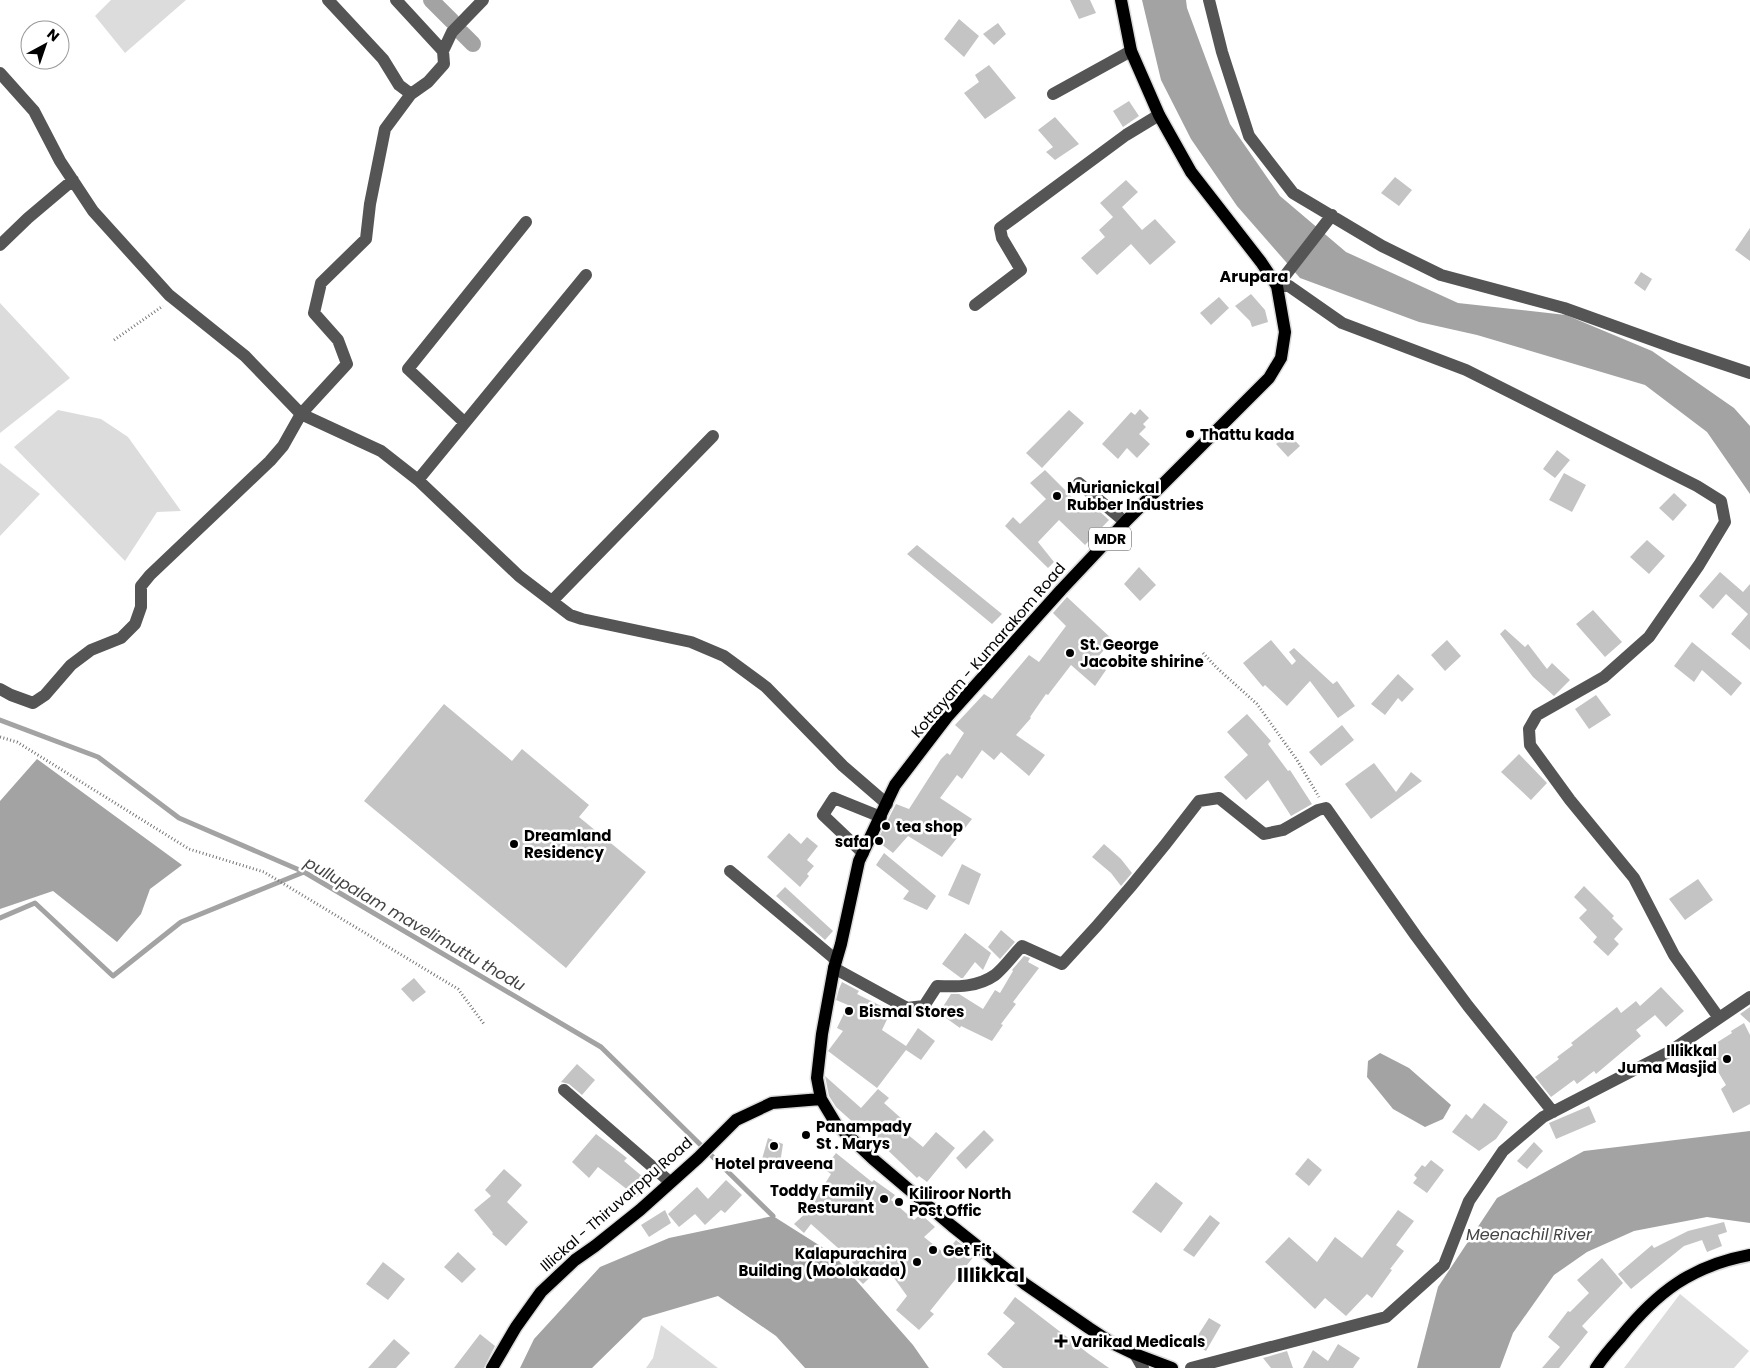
<svg xmlns="http://www.w3.org/2000/svg" width="1750" height="1368" viewBox="0 0 1750 1368" font-family="Poppins,sans-serif">
  <rect width="100%" height="100%" fill="#fff"/>
  <path fill="#dcdcdc" d="M111,0H186L125,53L95,16Z
    M0,303L70,378L0,433Z
    M58,410L101,419L128,437L181,511L157,512L125,561L14,447Z
    M0,463L40,494L0,536Z
    M1680,1294L1749,1351L1734,1368H1624Z
    M661,1325L718,1368H646L653,1358Z"/>
  <path fill="#a3a3a3" d="M1142,0H1186L1187,8L1230,124L1280,196L1346,252L1458,303L1566,315L1652,351L1734,408L1750,426V494L1707,432L1645,385L1477,335L1419,322L1300,278L1237,206L1191,139L1161,80Z
    M37,759L182,865L150,889L141,914L117,942L53,891L0,909V801Z
    M1380,1053L1409,1068L1451,1105L1443,1119L1425,1127L1393,1109L1367,1077L1368,1061Z
    M1750,1131V1223L1707,1217L1634,1231L1587,1252L1554,1275L1513,1333L1500,1368H1417L1438,1287L1497,1198L1584,1151Z
    M773,1216L833,1254L913,1345L929,1368H805L776,1336L718,1296L643,1318L592,1368H520L534,1339L600,1267L669,1238Z"/>
  <g fill="none" stroke-linecap="round" stroke-linejoin="round">
    <path stroke="#a3a3a3" stroke-width="5" d="M0,720L98,757L179,818L304,872L601,1047L773,1216
      M0,918L35,903L113,976L181,922L304,872"/>
    <path stroke="#a3a3a3" stroke-width="16" d="M431,0L452,21
      M462,33L473,44"/>
  </g>
  <path fill="#c4c4c4" d="M1070,0H1090L1096,13L1079,19Z
    M959,19L979,36L964,57L944,39Z
    M998,23L1006,34L994,45L983,34Z
    M989,65L1016,98L985,119L964,93L979,82L975,75Z
    M1129,101L1139,116L1123,127L1113,111Z
    M1055,117L1079,144L1055,160L1046,152L1053,147L1038,130Z
    M1395,177L1412,190L1399,206L1381,193Z
    M1126,180L1138,192L1122,207L1142,230L1155,219L1176,242L1150,265L1131,244L1097,275L1081,258L1105,237L1099,230L1113,217L1100,203Z
    M1750,228V261L1735,250Z
    M1641,272L1652,279L1645,291L1634,283Z
    M1251,294L1265,310L1268,322L1252,327L1250,321L1235,306Z
    M1219,297L1229,308L1211,325L1200,313Z
    M1140,409L1149,418L1143,424L1146,427L1139,434L1150,444L1137,458L1127,448L1118,459L1102,444L1131,412L1135,415Z
    M1069,410L1084,423L1042,468L1026,453Z
    M1288,433L1300,446L1288,457L1276,444Z
    M1557,450L1570,460L1555,478L1543,469Z
    M1045,470L1087,512L1098,510L1109,520L1085,545L1059,520L1038,542L1054,562L1048,568L1005,526L1013,517L1020,524L1046,499L1030,483Z
    M1564,473L1586,485L1572,512L1549,500Z
    M1674,493L1687,505L1673,521L1659,508Z
    M1647,540L1665,556L1649,574L1630,557Z
    M917,545L1002,614L992,624L907,554Z
    M1139,567L1156,585L1140,601L1124,584Z
    M1720,572L1743,592L1750,584V650L1731,634L1748,614L1726,594L1713,609L1699,596Z
    M1067,597L1113,640L1094,661L1106,670L1095,686L1071,665L1048,695L1046,694L1030,717L1031,718L1016,735L1045,755L1029,776L1001,752L994,760L982,750L962,779L957,775L940,798L972,819L942,857L908,836L893,853L877,841L896,804L909,809L941,759L947,753L950,755L964,733L955,725L984,694L992,699L1029,655L1039,662L1066,626L1053,613Z
    M1593,610L1622,642L1605,657L1576,624Z
    M1505,629L1525,647L1528,644L1547,669L1552,663L1570,680L1554,696L1533,677L1500,634Z
    M1271,640L1292,665L1296,661L1289,652L1294,648L1333,684L1337,681L1355,706L1338,718L1310,681L1287,706L1265,685L1263,687L1243,663Z
    M1447,640L1461,656L1445,671L1431,655Z
    M1692,642L1742,683L1731,696L1702,670L1694,682L1674,666Z
    M1398,674L1414,689L1402,702L1398,698L1385,715L1371,704Z
    M1596,695L1611,715L1589,729L1575,709Z
    M444,704L512,761L522,749L589,805L579,817L646,872L566,968L364,801Z
    M1247,714L1271,741L1268,744L1288,771L1290,770L1312,804L1291,816L1268,780L1246,800L1224,777L1248,755L1227,732Z
    M1342,725L1354,740L1321,766L1309,752Z
    M1519,754L1547,783L1531,800L1501,772Z
    M1374,763L1396,792L1411,772L1422,781L1371,819L1345,784Z
    M789,833L801,844L807,837L818,846L807,860L814,866L807,874L809,876L800,887L767,857Z
    M1104,844L1121,859L1132,873L1121,886L1111,873L1092,857Z
    M884,853L936,896L927,910L903,899L909,891L876,865Z
    M962,864L981,874L969,905L948,895Z
    M1698,879L1713,900L1685,920L1669,899Z
    M1584,886L1614,916L1612,918L1623,929L1614,939L1619,944L1608,956L1593,942L1597,937L1579,918L1587,910L1574,897Z
    M785,887L833,931L825,940L776,896Z
    M1001,930L1015,942L1000,959L988,947Z
    M965,933L991,953L983,970L975,962L963,978H961L942,964Z
    M1024,956L1030,958L1028,962L1039,968L1013,1002L1016,1004L1001,1024L1003,1025L992,1041L961,1026L960,1028L939,1013L951,994H959L983,1009L995,990L1000,993L1013,971L1012,970Z
    M414,978L426,992L413,1002L401,989Z
    M842,982L859,991L857,994L891,1011L882,1030L906,1046L918,1028L935,1041L921,1060L906,1050L877,1088L828,1051L843,1031L837,1028L848,1005L836,1000L839,989Z
    M1661,987L1684,1011L1666,1027L1655,1015L1636,1030L1641,1036L1596,1074L1594,1071L1577,1084L1574,1080L1551,1097L1535,1077L1559,1059L1557,1057L1573,1045L1571,1043L1617,1007L1621,1013L1636,1001L1640,1006Z
    M1750,1007V1023L1740,1014Z
    M1744,1023L1750,1035V1104L1733,1113L1721,1089L1726,1085L1705,1050L1732,1033L1731,1031Z
    M577,1064L595,1080L582,1095L569,1084L561,1082Z
    M825,1076L861,1108L878,1089L889,1098L884,1103L902,1119L896,1125L923,1147L936,1132L955,1148L927,1182L919,1176L917,1178L858,1122L855,1124L836,1107L829,1096Z
    M1484,1103L1508,1122L1496,1139L1479,1151L1452,1132L1466,1114L1472,1119Z
    M1589,1106L1596,1122L1556,1139L1549,1123Z
    M984,1130L994,1140L966,1169L956,1158Z
    M596,1134L627,1158L624,1161L649,1182L637,1197L598,1167L589,1178L572,1162Z
    M768,1138L783,1144L781,1157L782,1171L760,1166Z
    M1534,1142L1543,1151L1527,1169L1517,1161Z
    M836,1153L872,1182L874,1180L895,1195L891,1200L914,1220L921,1214L935,1227L924,1237L945,1254L956,1240L975,1255L930,1311L934,1314L919,1330L896,1310L907,1296L884,1264L863,1284L853,1274L858,1269L847,1256L811,1224L804,1233L794,1224L809,1210L831,1174L824,1169Z
    M1308,1158L1322,1170L1309,1186L1295,1174Z
    M1431,1160L1444,1170L1427,1193L1413,1183L1417,1178L1414,1175L1422,1165L1425,1167Z
    M504,1169L522,1185L507,1202L528,1222L506,1246L492,1234L493,1233L474,1210L491,1196L485,1190Z
    M726,1180L742,1195L725,1213L721,1210L705,1225L695,1214L679,1227L668,1214L697,1187L708,1199Z
    M1156,1182L1183,1203L1161,1233L1132,1212Z
    M665,1210L671,1223L649,1237L641,1225Z
    M1398,1210L1414,1221L1396,1245L1404,1251L1390,1269L1392,1270L1372,1298L1367,1294L1346,1316L1325,1298L1315,1309L1265,1262L1289,1237L1317,1262L1335,1237L1362,1258Z
    M1210,1215L1220,1223L1194,1257L1183,1250Z
    M1724,1222L1727,1232L1718,1235L1722,1246L1707,1252L1702,1240L1684,1246L1631,1289L1618,1274L1652,1245L1654,1248L1688,1231Z
    M458,1252L476,1269L462,1283L444,1267Z
    M1602,1258L1623,1283L1582,1326L1588,1332L1559,1368H1542L1560,1347L1548,1337L1568,1311L1570,1312L1589,1293L1577,1280Z
    M383,1262L405,1279L388,1300L366,1284Z
    M1015,1297L1089,1354L1109,1368H1003L987,1354L1015,1323L1003,1313Z
    M1209,1318L1221,1325L1206,1351L1193,1343Z
    M480,1334L495,1346L484,1368H454Z
    M394,1339L410,1353L396,1368H368Z
    M1338,1344L1360,1358L1353,1368H1303L1313,1350L1328,1361Z
    M1287,1351L1293,1368H1271L1263,1358Z"/>
  <g fill="none" stroke-linecap="round" stroke-linejoin="round">
    <g stroke="#dbdbdb" stroke-width="15">
      <path id="major" d="M1121,0L1131,51L1159,115L1191,172L1261,262L1277,286L1285,332L1281,358L1269,378L1125,522L1061,590L947,717L895,785L859,861L841,944L834,968L822,1034L817,1078L821,1099L836,1124L873,1159L952,1226L1025,1284L1089,1328L1112,1343L1135,1354L1172,1368
        M492,1368L516,1327L541,1292L575,1260L595,1246L640,1210L698,1158L736,1120L772,1103L821,1099
        M1596,1368C1603,1357 1611,1348 1620,1338C1657,1292 1691,1266 1750,1255"/>
    </g>
    <path stroke="#777" stroke-width="3" stroke-dasharray="1 2.5" stroke-linecap="butt" d="M114,340L163,306
      M1203,653L1217,668L1257,704L1297,760L1319,797
      M0,737L17,742L189,849L264,872L458,989L484,1024"/>
    <path stroke="#555" stroke-width="12" d="M328,0L383,59L399,85L411,94
      M396,0L443,51
      M1209,0L1222,52L1249,136L1293,193L1382,246L1441,275L1564,308L1675,348L1750,373
      M0,73L34,111L60,161L93,211L169,295L245,356L301,414L381,451L418,480L519,576L570,615L582,619L691,642L724,656L766,687L843,766L887,804
      M1053,94L1131,51
      M0,245L28,218L73,180
      M1277,286H1289L1342,323L1466,370L1697,486L1721,501L1725,522L1699,565L1649,637L1604,677L1537,715L1529,729L1530,745L1570,800L1634,878L1674,955L1719,1018
      M1277,286L1332,215
      M975,305L1021,270L1002,238L1000,228L1126,135L1159,115
      M464,422L408,369L526,222
      M418,480L586,275
      M1079,483L1125,522
      M552,601L713,436
      M0,689L11,695L33,703L45,695L71,665L91,650L121,638L135,624L141,607V586L150,575L270,461L283,446L301,414L347,364L338,340L314,313L321,283L366,239L370,204L385,129L411,94L428,82L444,64L443,51L452,32L483,0
      M863,853L823,815L834,798L881,817
      M730,871L836,960
      M834,968L907,1008L924,1006L937,986C958,987 978,987 995,975C1005,967 1013,955 1022,946L1062,964C1111,912 1156,858 1199,801L1219,798L1264,834L1283,830L1318,810L1326,808L1416,936L1468,1006L1553,1112
      M564,1090L670,1182
      M1135,1354L1143,1368
      M1191,1368L1386,1317L1444,1265L1469,1201L1503,1151L1543,1117L1669,1052L1750,997"/>
    <use href="#major" stroke="#000" stroke-width="12"/>
  </g>
  <g fill="#000" stroke="#fff" stroke-width="2">
    <circle cx="1190" cy="434" r="5"/>
    <circle cx="1057" cy="496" r="5"/>
    <circle cx="1070" cy="653" r="5"/>
    <circle cx="886" cy="826" r="5"/>
    <circle cx="879" cy="841" r="5"/>
    <circle cx="514" cy="844" r="5"/>
    <circle cx="849" cy="1011" r="5"/>
    <circle cx="1727" cy="1059" r="5"/>
    <circle cx="806" cy="1135" r="5"/>
    <circle cx="774" cy="1146" r="5"/>
    <circle cx="884" cy="1199" r="5"/>
    <circle cx="899" cy="1202" r="5"/>
    <circle cx="933" cy="1250" r="5"/>
    <circle cx="917" cy="1262" r="5"/>
    <path d="M1058.5 1333.5h5v5h5v5h-5v5h-5v-5h-5v-5h5z"/>
  </g>
  <g text-anchor="middle" dominant-baseline="central" stroke-width="5" stroke-linejoin="round" paint-order="stroke">
    <rect fill="#fff" stroke="#4c4c4c" stroke-width="1" x="1089" y="527.5" width="42" height="23" rx="4"/>
    <g font-size="14" font-weight="bold" fill="#000">
      <text x="1110" y="539">MDR</text>
    </g>
    <g font-size="15" font-weight="bold" fill="#000" stroke="#fff" text-anchor="start">
      <text x="1200" y="434">Thattu kada</text>
      <text x="1067" y="487">Murianickal<tspan x="1067" dy="17">Rubber Industries</tspan></text>
      <text x="1080" y="644">St. George<tspan x="1080" dy="17">Jacobite shirine</tspan></text>
      <text x="896" y="826">tea shop</text>
      <text x="524" y="835">Dreamland<tspan x="524" dy="17">Residency</tspan></text>
      <text x="869" y="841" text-anchor="end">safa</text>
      <text x="859" y="1011">Bismal Stores</text>
      <text x="1717" y="1050" text-anchor="end">Illikkal<tspan x="1717" dy="17">Juma Masjid</tspan></text>
      <text x="816" y="1126">Panampady<tspan x="816" dy="17">St . Marys</tspan></text>
      <text x="774" y="1163" text-anchor="middle">Hotel praveena</text>
      <text x="874" y="1190" text-anchor="end">Toddy Family<tspan x="874" dy="17">Resturant</tspan></text>
      <text x="909" y="1193">Kiliroor North<tspan x="909" dy="17">Post Offic</tspan></text>
      <text x="943" y="1250">Get Fit</text>
      <text x="907" y="1253" text-anchor="end">Kalapurachira<tspan x="907" dy="17">Building (Moolakada)</tspan></text>
      <text x="1071" y="1341">Varikad Medicals</text>
    </g>
    <g font-size="15" fill="#000" stroke="#fff">
      <text transform="translate(988 650) rotate(-49)">Kottayam - Kumarakom Road</text>
      <text transform="translate(616 1204) rotate(-41)">Illickal - Thiruvarppu Road</text>
    </g>
    <g font-size="16" font-weight="bold" fill="#000" stroke="#fff">
      <text x="1254" y="276">Arupara</text>
    </g>
    <g font-size="16" font-style="italic" fill="#444" stroke="#fff">
      <text transform="translate(415 924) rotate(30)">pullupalam mavelimuttu thodu</text>
      <text x="1529" y="1234">Meenachil River</text>
    </g>
    <g font-size="20" font-weight="bold" fill="#000" stroke="#fff">
      <text x="991" y="1275">Illikkal</text>
    </g>
  </g>
  <g transform="translate(45 45) rotate(40)"><circle r="24" fill="#ffffff" stroke="#999999"/>
  <path d="M0-4L9 19L0 12L-9 19Z" fill="#000000"/>
  <text y="-8" font-size="14" font-weight="bold" text-anchor="middle" fill="#000000">N</text>
  </g>
</svg>
